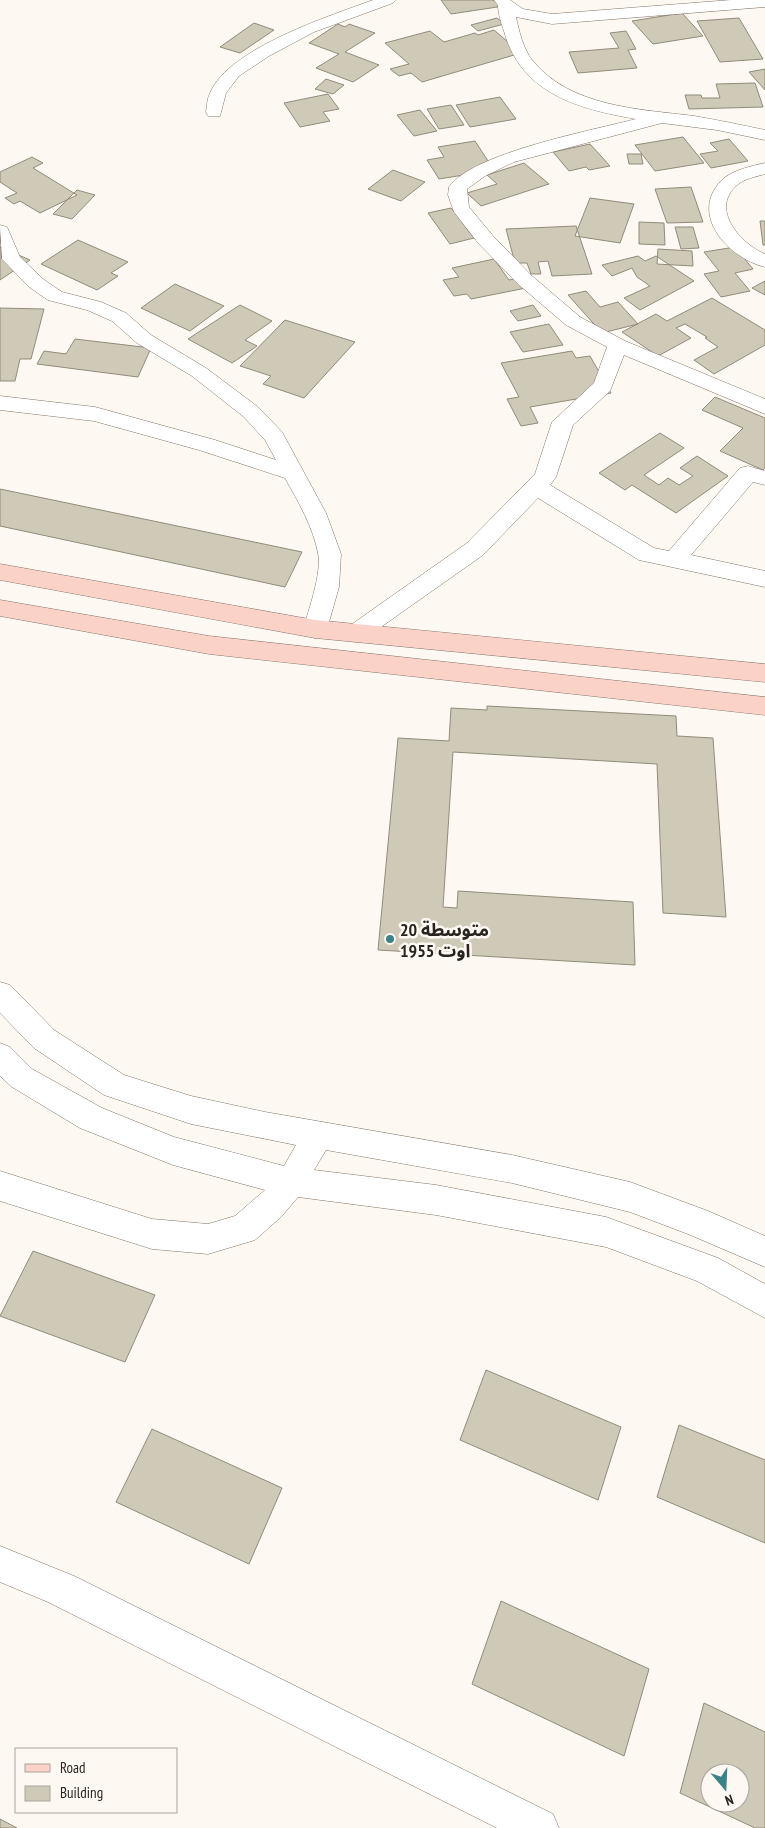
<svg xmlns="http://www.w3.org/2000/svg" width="765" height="1828" viewBox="0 0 765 1828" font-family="'PT Sans Narrow','Noto Sans Arabic',sans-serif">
  <rect width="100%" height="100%" fill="#fef8f2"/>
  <path fill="#cfc9b8" stroke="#918b7a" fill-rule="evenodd" d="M441,0H500L504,6L451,14Z
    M682,13L703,36L653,44L632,21Z
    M497,18L504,24L478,31L471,25Z
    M739,18L763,59L720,62L697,21Z
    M254,23L274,30L240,53L220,47Z
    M338,24L345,27L349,24L375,33L345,52L379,65L353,82L316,68L339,54L309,43Z
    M494,30L521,53L422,82L411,73L399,76L390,69L409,64L385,43L430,31L444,42L475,33L478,35Z
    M626,31L636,49L628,50L637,68L578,73L569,52L619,48L610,33Z
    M765,69V90L749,72Z
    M326,79L344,85L333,94L315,89Z
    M755,83L763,107L689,109L685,95H701L702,98H720L716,84Z
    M328,94L339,109L323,112L330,121L300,127L284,103Z
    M500,97L516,119L470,127L456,105Z
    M451,105L464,125L439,129L427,109Z
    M420,110L437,131L414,136L397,115Z
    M683,137L704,163L655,171L635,145Z
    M729,139L748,161L711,168L700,154L718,151L710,143Z
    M475,141L494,170L439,179L427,160L444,157L438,147Z
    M590,144L610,166L589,170L586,167L569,171L553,152Z
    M627,154H641L643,164H629Z
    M32,157L43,163L33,168L77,195L40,213L20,201L14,204L5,198L17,193L0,182V172Z
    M524,163L549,184L481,206L467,193L497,184L487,175Z
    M393,170L425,182L401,201L368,189Z
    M691,187L703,222L667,223L655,189Z
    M77,190L95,195L72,219L53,214Z
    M590,198L634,204L620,243L575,236Z
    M451,208L474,238L450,244L428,213Z
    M760,221H765V245H763Z
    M639,222L664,223L665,245L639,244Z
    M576,226L592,274L552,276L548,261L538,262L541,274H531L527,263H515L506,229Z
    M675,227H693L699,248L681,249Z
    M78,240L128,262L111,273L118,276L97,290L41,264Z
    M0,247L30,260L0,280Z
    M735,247L753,269L735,273L750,291L721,297L704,274L719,271L704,252Z
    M658,249L692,251L693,266L657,264Z
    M638,256L645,261L656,256L694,281L640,310L624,298L650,286L637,277L632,268L612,276L602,265Z
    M494,259L509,280L519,278L526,288L471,299L467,294L454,296L443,280L459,277L452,268Z
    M765,281V295L752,288Z
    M175,284L224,306L190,331L141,308Z
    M586,291L600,307L618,302L638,324L602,333L568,295Z
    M712,298L765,330V345L714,374L694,360L718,347L705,338L707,337L685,324L676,328L691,338L658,356L622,332L656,314L667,321Z
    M240,305L272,321L245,340L257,346L232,363L188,339Z
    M533,305L541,316L518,321L510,311Z
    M0,308L44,309L31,359H20L15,381H0Z
    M285,320L355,342L304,398L263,384L271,376L240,366Z
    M549,324L563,345L523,352L510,332Z
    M75,339L151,348L138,377L37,364L44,351L66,354Z
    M572,351L576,358L590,356L611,393L530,407L538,423L521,426L507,399L519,397L501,363Z
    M715,397L765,418V468L763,470L720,451L743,428L702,410Z
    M660,433L684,448L644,475L659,485L668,478L679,485L693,476L680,468L697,456L728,476L676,513L632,485L625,490L599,473Z
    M0,489L302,552L285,587L0,526Z
    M487,706L676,716L677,736L713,738L726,917L663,913L657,764L453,752L443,907L457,908L458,891L633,902L635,965L378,950L398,738L449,741L451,708L487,710Z
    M33,1251L155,1295L125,1362L0,1316Z
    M486,1370L621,1427L598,1500L460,1440Z
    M679,1425L765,1460V1543L657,1497Z
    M152,1429L282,1488L249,1564L116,1502Z
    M501,1601L649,1669L624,1756L472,1684Z
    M704,1703L765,1732V1828H755L680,1793ZM710,1773H740V1803H710Z
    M0,1819L17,1828H0Z"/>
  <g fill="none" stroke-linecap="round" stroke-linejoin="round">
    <g stroke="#837569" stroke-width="1">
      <path id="street" d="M373,0H396L393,3L314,32L269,56L239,76L226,93L220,116H208L206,112C207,106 207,99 210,93C229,48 330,16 373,0Z
        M494,0H510L523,9L552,14L731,0H765V7L552,24L516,17C519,31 523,48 532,60C570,107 638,109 694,116C718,120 741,125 765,130V140L717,130L662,123L514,162L485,176L467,189L469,207L493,236L532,276L580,317L625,341L765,399V414L624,355L610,391L573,425L556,477L550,485L654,548L669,551L740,468L748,466L765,471V485L753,482L691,555L765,571V587L639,560L538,498L483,555L364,639L356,642L348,639L344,633L348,627L467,543L535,474L552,422L594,383L607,347L566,325L518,284L479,244L454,212L448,195L449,187C472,153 594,130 636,119C579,109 521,94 504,31C501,23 498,13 498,5Z
        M765,163V174C755,177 743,179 736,186C710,210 741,244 765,254V267C728,258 688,214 722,180C732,170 752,166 765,163Z
        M0,225L7,227L20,257L43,279L62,292L101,302L126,313L151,335L206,368L258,407L282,432L326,513L341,554L339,587L327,629L323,635L315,638L307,635L303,629C309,609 322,573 318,553C313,527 298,501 285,478L199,450L94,421L0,410V396L95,407L215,440L276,460L265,440L244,417L192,376L137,343L112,321L87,310L48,300L29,287L2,259Z
        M0,982L10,985L54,1030L124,1075L191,1096L265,1112L512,1155L630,1182L708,1211L765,1236V1267L688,1234L630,1212L512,1183L326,1150L314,1170L436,1185L606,1217L718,1258L765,1284V1318L697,1281L606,1247L436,1215L298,1197L281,1217L255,1240L208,1254L152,1249L0,1201V1171L152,1219L208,1224L235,1216L265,1190L173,1165L80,1128L12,1087L0,1076V1043L10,1047L32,1069L102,1108L174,1137L284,1166L296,1145L191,1124L104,1095L34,1048L0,1013Z
        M0,1546L74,1576L553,1814L559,1828H497L48,1602L0,1582Z"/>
    </g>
    <g stroke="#837569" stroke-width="1">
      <path id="secondary" d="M0,564L315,620L765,664V682L315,638L0,580Z
        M0,600L209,636L765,697V715L209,654L0,616Z"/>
    </g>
    <use href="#street" fill="#fff" fill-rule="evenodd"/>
    <use href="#secondary" fill="#fbd2c8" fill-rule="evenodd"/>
  </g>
  <circle fill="#3b8388" stroke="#fef8f2" stroke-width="2" cx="390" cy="939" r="5"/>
  <g text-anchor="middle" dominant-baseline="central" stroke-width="5" stroke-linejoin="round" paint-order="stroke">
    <g font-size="18" font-weight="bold" fill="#29231f" stroke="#fef8f2" text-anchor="start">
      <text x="400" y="929">متوسطة 20<tspan x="400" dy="21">اوت 1955</tspan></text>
    </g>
  </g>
  <rect x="15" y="1748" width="162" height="65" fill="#fef8f2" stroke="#a9a39e"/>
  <rect x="25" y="1764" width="25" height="8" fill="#fbd2c8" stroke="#a9a39e"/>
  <text x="60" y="1773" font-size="15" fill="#29231f">Road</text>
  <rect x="25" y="1786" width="25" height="15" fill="#cfc9b8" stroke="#a9a39e"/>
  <text x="60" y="1798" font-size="15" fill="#29231f">Building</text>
  <g transform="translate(725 1788) rotate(161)"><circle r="24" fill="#fef8f2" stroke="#a9a39e"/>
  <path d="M0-4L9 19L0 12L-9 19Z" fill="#3b8388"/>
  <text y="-8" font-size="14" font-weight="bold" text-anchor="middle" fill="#29231f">N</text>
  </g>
</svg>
